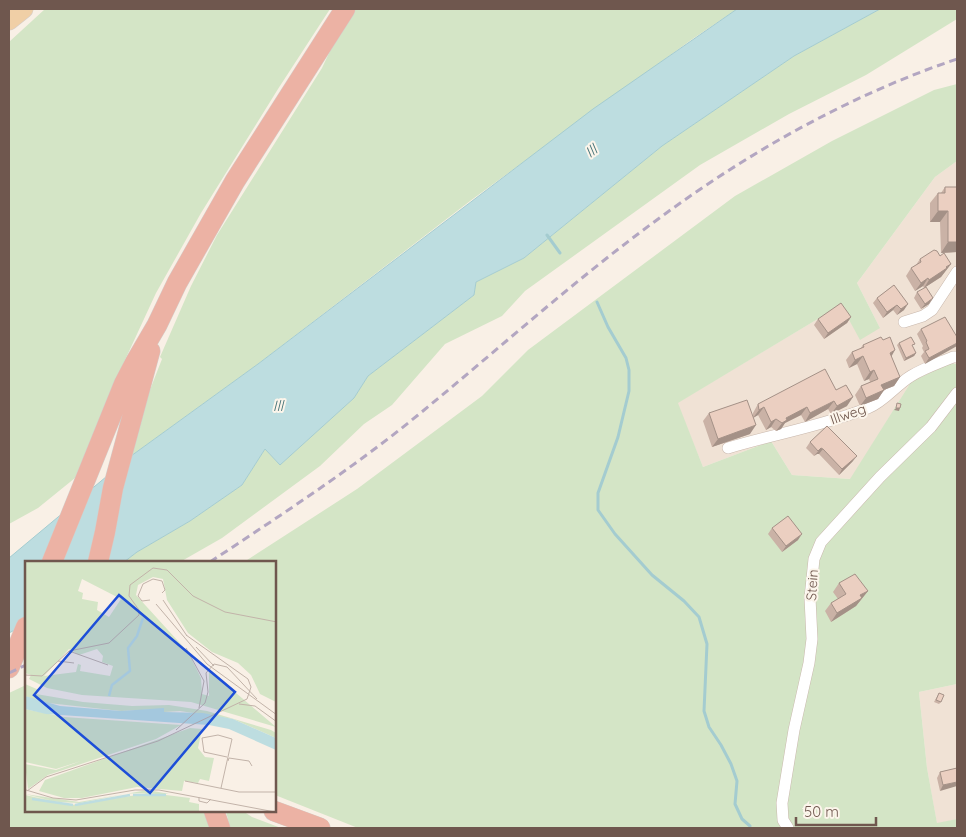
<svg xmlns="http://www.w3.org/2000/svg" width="966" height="837" viewBox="0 0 966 837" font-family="Quicksand,sans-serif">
  <rect width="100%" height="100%" fill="#f9f0e6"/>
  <path fill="#f0e2d5" d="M957,161V364L950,363L911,382L851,479L792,475L771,441L703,467L677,403L841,305L880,328L857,283L935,177Z
    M957,684V819L937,824L927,768L919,692Z"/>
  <path fill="#d4e5c6" d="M45,9H330L278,89L201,213L156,293L125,360L75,478L38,508L9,524V42Z
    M355,9H737L691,40L470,201L258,364L131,456L146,400L162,359L160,357L191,286L217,235L322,68L337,36Z
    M880,9H957V19L866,75L789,114L700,165L525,291L502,316L445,344L392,405L364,424L320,466L222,538L180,562H124L137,552L190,521L242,485L265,449L280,465L354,398L368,376L474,295L476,282L524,258L662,146L794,56Z
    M957,84V161L935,177L857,283L880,328L860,340L841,305L678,403L703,467L771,441L792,475L850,479L911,382L950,363L957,364V684L919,692L927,768L937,823L957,819V828H358L275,795V562H244L357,489L482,396L528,350L735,196L832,141L934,90Z
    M26,685V811H202L209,819L211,828H9V693Z
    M226,811H243L252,817L281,828H230Z"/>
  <path fill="#bddde0" stroke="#a4ccd0" d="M737,9H880L794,56L662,146L524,258L476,282L474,295L368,376L354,398L280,465L265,449L242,485L190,521L137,552L124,562H26V624L9,633V558L131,456L258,364L593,109Z"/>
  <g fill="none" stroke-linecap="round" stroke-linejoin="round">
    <path stroke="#a4ccd0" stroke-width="3" d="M547,235L560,253
      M597,302L608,327L626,358L629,370V391L618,437L598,493V510L615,534L652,575L684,601L699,617L707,644L704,711L709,727L721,745L731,764L737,781L735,804L742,819L750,826"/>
    <g stroke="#c9b8ad" stroke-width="12">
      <path id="street" d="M904,322L923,316L932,310L957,272
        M728,448C774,434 823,426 868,408C885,401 896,385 911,376C924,368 939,363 953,357H957
        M788,828L783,820L782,803L794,730L809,663L812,639L810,598L814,559L821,542L880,477L931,427L957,393"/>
    </g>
    <g stroke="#d4cdca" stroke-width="19">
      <path id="primary" d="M9,21L24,9"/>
    </g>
    <g stroke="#d4cdca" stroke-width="21">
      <path id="highway" d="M52,562L124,384L136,361L157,325L177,283L235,181L345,9
        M98,562L105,532L113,488L150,351
        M9,668L26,627
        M214,811L220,828
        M274,811L320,828"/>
    </g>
    <use href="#street" stroke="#fff" stroke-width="11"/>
    <use href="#primary" stroke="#f0cfa6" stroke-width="18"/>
    <use href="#highway" stroke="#ecb2a4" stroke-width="20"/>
    <path stroke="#b3a6c1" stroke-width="3" stroke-dasharray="8 5" stroke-linecap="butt" d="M210,562C281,515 352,469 418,415C500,348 579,276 665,214C754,149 853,94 957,59
      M9,673L26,665"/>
  </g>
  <path fill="#cab2a6" d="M945,187L957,252L941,253L940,222H930V203L938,193H941Z
    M940,256L951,264L941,277L924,288L923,286L915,291L906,276L911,268L916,265L920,259Z
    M894,285L904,310L897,315L893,310L883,318L873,303L877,298Z
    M917,292L929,304L921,309L914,298Z
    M851,317L847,323L824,339L814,325L818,319Z
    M921,329L957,337L925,364L921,356L924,352L922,348L923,346L917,334Z
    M899,343L912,347L916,353L914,356L904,361L897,345Z
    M863,345L891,356L900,377L894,386L884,390L878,399L860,406L855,395L861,386L870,382L869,379L864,381L857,364L849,368L846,360L852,352L860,349Z
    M836,390L847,406L831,414L828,409L805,422L801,415L785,423L781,429L776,431L771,427L766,430L758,415L753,418V413L758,404Z
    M709,413L750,434L712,447L703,421Z
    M810,442L853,461L839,475L819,454H817L814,456L806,448Z
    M772,528L798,540L782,552L768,534Z
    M839,583L868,591L856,606L831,622L825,611L831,603L838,599L833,592Z
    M939,693L941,702L939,704L934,702Z
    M957,768L940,791L937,778L940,772Z"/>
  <path fill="#a49187" d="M938,211H948L940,222H930Z
    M948,242H957V252L941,253Z
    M951,264L941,277L924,288L929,280Z
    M928,278L923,286L915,291L921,283Z
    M933,298L929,304L921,309L925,304Z
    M908,304L904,310L897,315L901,309Z
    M897,305L893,310L883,318L887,312Z
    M851,317L847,323L824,339L828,333Z
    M957,343V346L925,364L929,358Z
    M895,350L890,359V353Z
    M916,353L914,356L904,361L906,358Z
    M863,356L857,364L849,368L855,360Z
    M874,370L869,379L864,381L870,372Z
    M900,377L894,386L876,393L881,385Z
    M884,390L878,399L860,406L866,398Z
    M853,397L847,406L831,414L837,406Z
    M834,401L828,409L805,422L810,413Z
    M764,407L758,415L753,418L759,410Z
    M807,407L801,415L785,423L781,429L776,431L786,418Z
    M896,408H900L899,411L894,410Z
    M776,419L771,427L766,430L771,422Z
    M756,425L750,434L712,447L718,439Z
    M821,448L823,449L819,454H817L814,456Z
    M857,456L853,461L839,475L842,469Z
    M802,534L798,540L782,552L786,546Z
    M868,591L856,606L831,622L837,613L860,595Z
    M957,782V786L940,791L943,785Z"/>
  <path fill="#ebcfc1" stroke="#a49187" d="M945,187H957V242H948V211H938V193H945Z
    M934,250L937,251L940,256L944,253L951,264L946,267L947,268L929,280L928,278L921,283L911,268L921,262L920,259Z
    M894,285L908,304L901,309L897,305L887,312L877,298Z
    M926,287L933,298L925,304L917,292Z
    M841,303L851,317L828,333L818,319Z
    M945,317L957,337V343L929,358L925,351L929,349L926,342L927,341L921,329Z
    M881,337L883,340L890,337L895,350L890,353L900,377L881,385L884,390L866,398L861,386L878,379L874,370L870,372L863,356L855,360L852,352L864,347L863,345Z
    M911,337L915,344L912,345L916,353L906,358L899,343Z
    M825,369L836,390L846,385L853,397L837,406L834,401L810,413L807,407L786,418L787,420L782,423L776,419L771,422L764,407L759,410L758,404Z
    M747,400L756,425L718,439L709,413Z
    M897,403L901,404L900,408H896Z
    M827,426L857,456L842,469L823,449L821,448L818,451L810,442Z
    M788,516L802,534L786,546L772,528Z
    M855,574L868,591L860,595L862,598L837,613L831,603L846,594L839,583Z
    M939,693L944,695L941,702L936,700Z
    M957,768V782L943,785L940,772Z"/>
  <g text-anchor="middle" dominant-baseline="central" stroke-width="4" stroke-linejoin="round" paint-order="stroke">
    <g font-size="14" fill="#6f574e" stroke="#fcf5eb">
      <text transform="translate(848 414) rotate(-19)">Illweg</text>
      <text transform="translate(812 585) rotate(-86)">Stein</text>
    </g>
    <g font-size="15" font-style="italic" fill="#477479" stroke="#fcf5eb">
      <text transform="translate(591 151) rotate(-37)">Ill</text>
      <text x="278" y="405">Ill</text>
    </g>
  </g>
  <g transform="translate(25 561)">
    <rect width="251" height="251" fill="#f9f0e6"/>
    <path d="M0,0H251V141L235,133L226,114L213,102L187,91L163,72L142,39L138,18L128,16L113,24L111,34L163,91L176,117L177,133L184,135V109L251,166L166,141L57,134L22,127L4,118L6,114L0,112ZM57,18L96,38L84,56L72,49L73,41L57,38L58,32L53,30ZM44,88L54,94L72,88L78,95L77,101L88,105L85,115L55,110L56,104L53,103L51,111L19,115ZM0,123L14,129L11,133L58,141L107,145L144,144L182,150L246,169L251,172V177L208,158L155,150L139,151V148L96,150L14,141L0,135ZM0,148L39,156L156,164L131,178L23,214L3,228L0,203L31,209L56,200L31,208L0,201ZM165,167L177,168L173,187L180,196L189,197L184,220L175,218L173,222L159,220L157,230L112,226L57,237H39L14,230L20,219ZM123,229L144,233L105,232L55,242L32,241L0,233L54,241ZM125,232L165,237L164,241L174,243V251H0V234L47,244Z" fill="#d4e5c6" fill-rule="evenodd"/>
    <path d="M0,135L35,145L96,150L139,147V151L178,152L208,158L251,177V189L204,168L184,164L21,153L0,148Z" fill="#bddde0"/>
    <path fill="none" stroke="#bddde0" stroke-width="2.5" d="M84,135L87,124L105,110L103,87L112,75L118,57M108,234H141M7,238L48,244M50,244L105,234"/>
    <path fill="none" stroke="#c2b3a9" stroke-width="1" d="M125,39L117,40L113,35L118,23L128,18L137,20L140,29L137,32M138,39L162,75M131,43L182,103L252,154M171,86L189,105M161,87L179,120L174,147M44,90L83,104M33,100L49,102M0,114L17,115L44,90L84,82L114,54V49L104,35L105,24L128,7L142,9L168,35L200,51L252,61M214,143L230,145L252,161M151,169L180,142L183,131L181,112L189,103L202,106L232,138M203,200L204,197L224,200L227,205M160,220L214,231H252M196,227L207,178L193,174L177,177L179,191L202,196M1,229L28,237L51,239L110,229H134L250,251M2,230L21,216L133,180L222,138L226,126L223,118L161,74M174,236V240L182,242L186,238"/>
    <path fill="#1d4ed8" fill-opacity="0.15" stroke="#1d4ed8" stroke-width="2.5" d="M94,34L210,131L125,232L9,134Z"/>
    <rect width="251" height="251" fill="none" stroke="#6f574e" stroke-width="2.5"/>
  </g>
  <rect width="966" height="837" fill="none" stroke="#6f574e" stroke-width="20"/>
  <path d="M796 817v8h80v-8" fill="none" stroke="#6f574e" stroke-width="2.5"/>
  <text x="804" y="817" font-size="15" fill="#6f574e" stroke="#fcf5eb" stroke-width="4" paint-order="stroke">50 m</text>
</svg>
